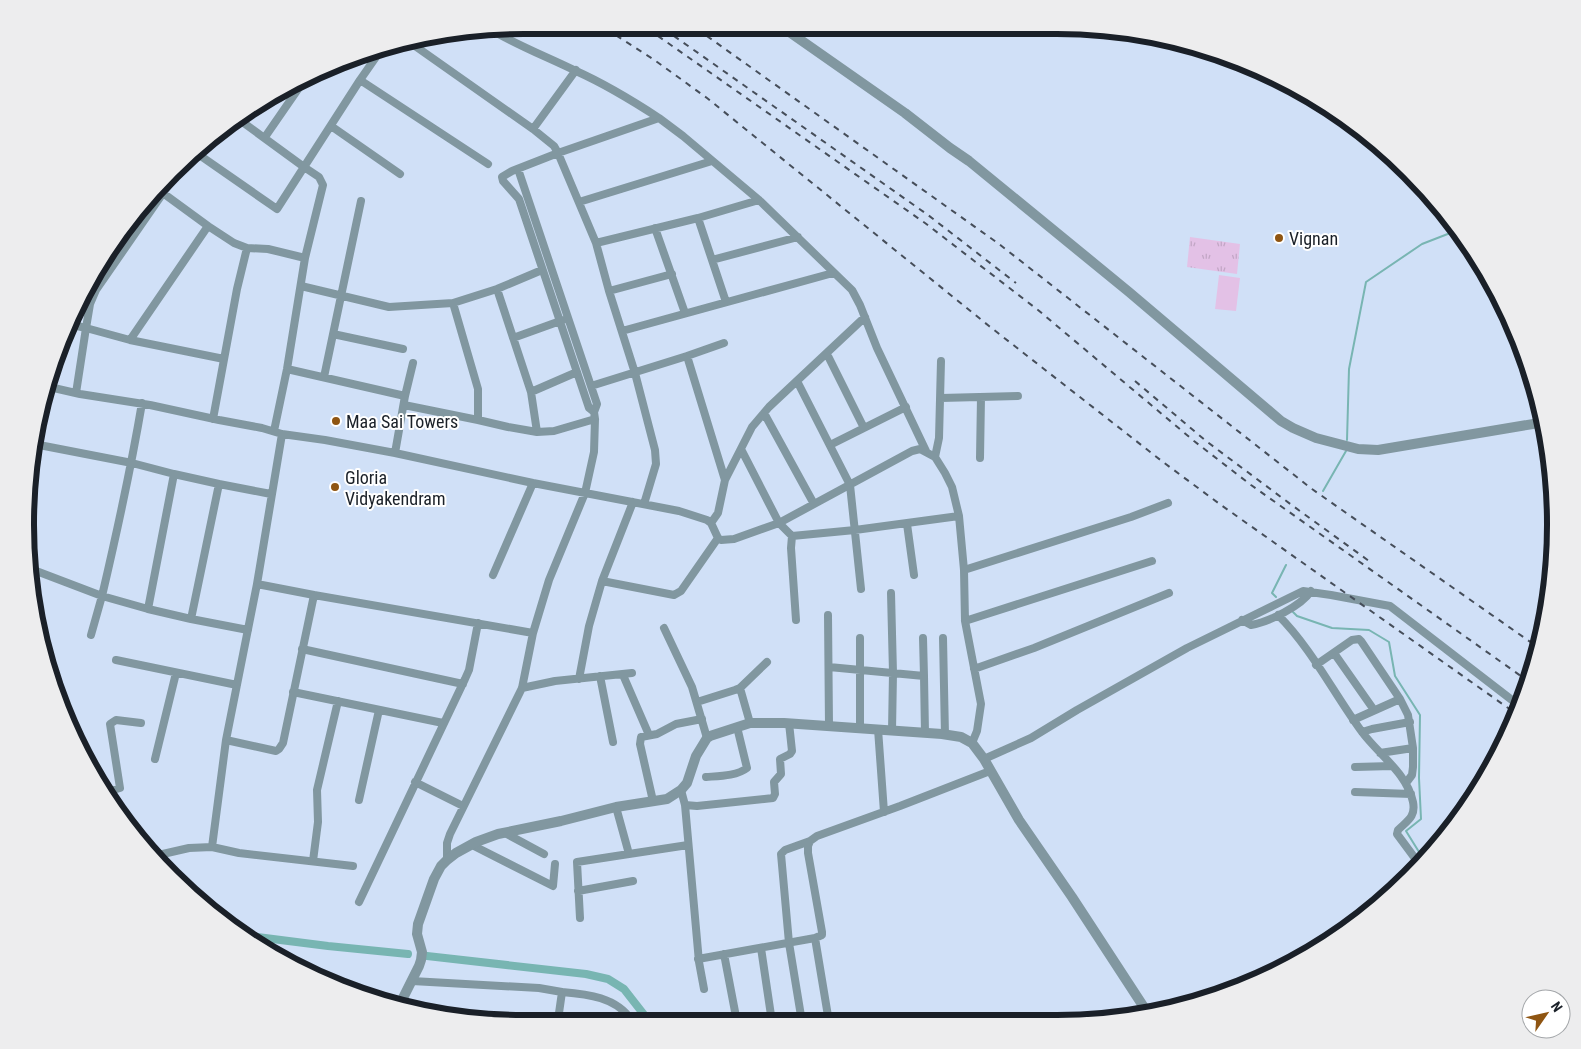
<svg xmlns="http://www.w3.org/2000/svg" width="1581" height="1049" viewBox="0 0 1581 1049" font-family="'Roboto Condensed',sans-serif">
  <defs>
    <pattern id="grass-tufts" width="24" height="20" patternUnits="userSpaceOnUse" patternTransform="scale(1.25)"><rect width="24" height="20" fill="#e3c1e6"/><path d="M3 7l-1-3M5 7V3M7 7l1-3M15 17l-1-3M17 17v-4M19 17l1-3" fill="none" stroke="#c2a6c5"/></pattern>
  </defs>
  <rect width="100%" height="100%" fill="#d0e0f7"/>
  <path fill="url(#grass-tufts)" d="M1190,237L1240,244L1237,274L1187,267Z"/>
  <path fill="#e3c1e6" d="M1219,275L1240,278L1236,311L1215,309Z"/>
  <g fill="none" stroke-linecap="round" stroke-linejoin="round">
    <path stroke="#78b5b2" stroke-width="2" d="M1347,440L1349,369L1366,282L1422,244L1458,230
      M1323,491L1346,451
      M1276,597L1272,593L1286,565
      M1293,612L1297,616L1332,628L1369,630L1389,642L1395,676L1420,715L1419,778L1421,819L1406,831L1424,860"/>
    <path stroke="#78b5b2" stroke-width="8" d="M241,935L328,946L408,954
      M427,956L586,974L608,979L624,989L649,1021"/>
    <path stroke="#8197a0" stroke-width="8" d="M490,29C518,46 548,57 576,71C605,84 633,101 659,118
      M408,41L533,129L554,146L558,153L596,243L609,291L635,373L655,450L656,464L644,504
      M360,80L383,47
      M331,126L400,174
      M533,129L576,70
      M265,137L303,82
      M195,152L277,209L304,167L237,118
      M518,169L597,404L594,412
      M579,202L712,161
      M698,218L712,260L798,237
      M126,225L136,232
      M208,226L234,243L247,248L237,289L213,419
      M655,228L685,313
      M596,243L698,218L759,200
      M247,248L268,249L305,258
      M712,260L726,302
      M301,286L389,307L453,303
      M497,289L531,392L537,432
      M609,291L672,274
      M68,324L86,328L90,304L96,290L188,157
      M622,331L833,273
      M333,334L403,349
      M513,338L563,320
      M130,340L208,226L156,188
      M827,354L864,428
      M687,356L724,343
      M287,369L405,396L395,453
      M324,377L361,201
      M797,381L850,485L861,589
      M45,386L80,394L150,405L219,420L262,428L282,434L325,440L395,453L533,483L679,511L707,520L711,523L718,538L721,540L734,539L779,523L912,451L920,449L935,457L945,473L952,487L959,516L964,570L965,621L981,704L977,731L972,743
      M591,386L687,356L725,480
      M531,392L577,372
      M76,393L86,328L130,340L224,359
      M405,396L413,363
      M941,398L1018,396
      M404,405L478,420L508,427L537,432L554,431L595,419
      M764,413L814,504
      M478,420V389L453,303L497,289L542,270
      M274,431L287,369L305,258L323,185L319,177L304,167L360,80L488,164
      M34,444L132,463L174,474L148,609L102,596L91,635
      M830,445L906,407
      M741,449L779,523L792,536L855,530L959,516
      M935,457L939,438L941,361
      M980,458L981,397
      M219,484L271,494
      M711,523L718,513L725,480L752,427L769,407L865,317
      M907,524L914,575
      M792,536L791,548L796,620
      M31,569L102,596C117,532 131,468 142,403
      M964,570L1131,517L1168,503
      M493,575L533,483
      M602,581L674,595L681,591L718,538
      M257,584L282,434
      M891,593L893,673L892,731
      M148,609L191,619L219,484L174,474
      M828,615L829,726
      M1278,615C1312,649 1334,694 1362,732C1379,755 1407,773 1413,802C1416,817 1407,821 1398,830L1397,834L1420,865
      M191,619L248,630
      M1242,620L1251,625C1269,622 1301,606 1311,591
      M965,621L1152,561
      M664,628L692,687L707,738
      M860,638V728
      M923,638L924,676
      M943,638L945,735
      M302,649L463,684
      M1334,653L1374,710
      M116,660L237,685
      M1316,665L1352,640L1359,639L1361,641L1400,699L1408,715L1413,748V767L1412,775L1406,783
      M829,667L924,676L925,733
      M974,669L1034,648L1169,593
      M623,675L649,735
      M600,676L613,742
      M579,679L589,626L602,581L633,502
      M522,688L555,681L632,673
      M740,688L750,723
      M293,692L443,723
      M697,702L735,690L740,688L767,662
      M1353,720L1400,699
      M878,729L884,812
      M1362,732L1372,729L1410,722
      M226,740L257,584L314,595
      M1380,753L1413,748
      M155,759L176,673
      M984,759L1031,738L1077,710L1187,648L1303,591L1331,595L1390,606L1521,707
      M1355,767L1392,766
      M706,777C719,776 737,776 747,768L737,727
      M415,782L463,806
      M681,790L685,805L699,962L704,989
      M106,792L120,788L110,724L116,720L141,723
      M1355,792L1411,794
      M359,800L379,710
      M653,801L640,744L641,737L657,734L676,724L702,719
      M685,805L697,806L773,798L775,794L774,782L781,774L780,759L790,754L792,751L789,723
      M505,833L544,854
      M472,845L553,886L555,864
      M212,847L226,740L276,751L279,749L283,743L314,595L533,633
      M629,854L688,845
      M154,856L189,848L212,847L239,853L353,866
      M447,860V843L450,834L522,688L533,633L549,580L585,493L594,452L595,419L594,412L589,408L519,199L503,181L502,177L512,171L558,153L659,118L683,136L759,200L852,290L860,305L877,348L926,451
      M313,861L318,822L317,790L338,701
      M578,891L633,881
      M359,902L465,679L469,670L478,623
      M580,918L577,862L629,854L616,807
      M815,938L822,935V932L808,853V846L810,841L817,836L900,806L990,771
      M761,948L772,1022
      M724,954L737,1022
      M698,959L815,938L829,1022
      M412,981L539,988L562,992
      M558,1020L562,992C587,994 617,997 632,1021
      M802,1022L789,943L781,854L785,850L810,841"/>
    <path stroke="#8197a0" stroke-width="10" d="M785,29L905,113L950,148L969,161L1129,292L1281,421L1293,428L1316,438L1358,449L1378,450L1545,422
      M401,1006L403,998L419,966L421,960L422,952L417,934L418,924L434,879L441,866L447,860L456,853L476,842L498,834L561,821L616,807L667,799L681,790L687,783L696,756L707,738L710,736L750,723H784L942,734L961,737L972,743L984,759L1019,820L1072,897L1149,1015"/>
    <path stroke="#464e5a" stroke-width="2" stroke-dasharray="6 6" stroke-linecap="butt" d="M606,29L653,59L707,98L989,326L1163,462L1221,505L1518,715
      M648,29L925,223L1038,310L1194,441L1251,485L1528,681
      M664,29L928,215L1016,283
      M697,29L999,244L1312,489L1539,648
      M1135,381L1206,441L1293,506L1369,561"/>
  </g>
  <g fill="#8f5512" stroke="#fff" stroke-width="2">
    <circle cx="1279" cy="238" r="5"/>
    <circle cx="336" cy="421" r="5"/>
    <circle cx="335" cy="487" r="5"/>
  </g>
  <g text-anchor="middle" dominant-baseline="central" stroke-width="4" stroke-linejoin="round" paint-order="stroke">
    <g font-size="18" fill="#1a2028" stroke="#fff" text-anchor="start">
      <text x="1289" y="238">Vignan</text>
      <text x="346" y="421">Maa Sai Towers</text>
      <text x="345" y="477">Gloria<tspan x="345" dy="21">Vidyakendram</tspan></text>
    </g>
  </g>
  <path d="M0 0H1581V1049H0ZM524 34H1057A490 490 0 0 1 1547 524V525A490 490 0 0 1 1057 1015H524A490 490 0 0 1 34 525V524A490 490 0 0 1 524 34Z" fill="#ededee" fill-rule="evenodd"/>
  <path fill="none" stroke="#1a2028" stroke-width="6" d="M524 34H1057A490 490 0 0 1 1547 524V525A490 490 0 0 1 1057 1015H524A490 490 0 0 1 34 525V524A490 490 0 0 1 524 34Z"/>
  <g transform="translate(1546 1014) rotate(56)"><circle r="24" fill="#ffffff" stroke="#a3a6a9"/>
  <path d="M0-4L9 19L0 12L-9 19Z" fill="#8f5512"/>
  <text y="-8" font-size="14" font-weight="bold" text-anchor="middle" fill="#1a2028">N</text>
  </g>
</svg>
